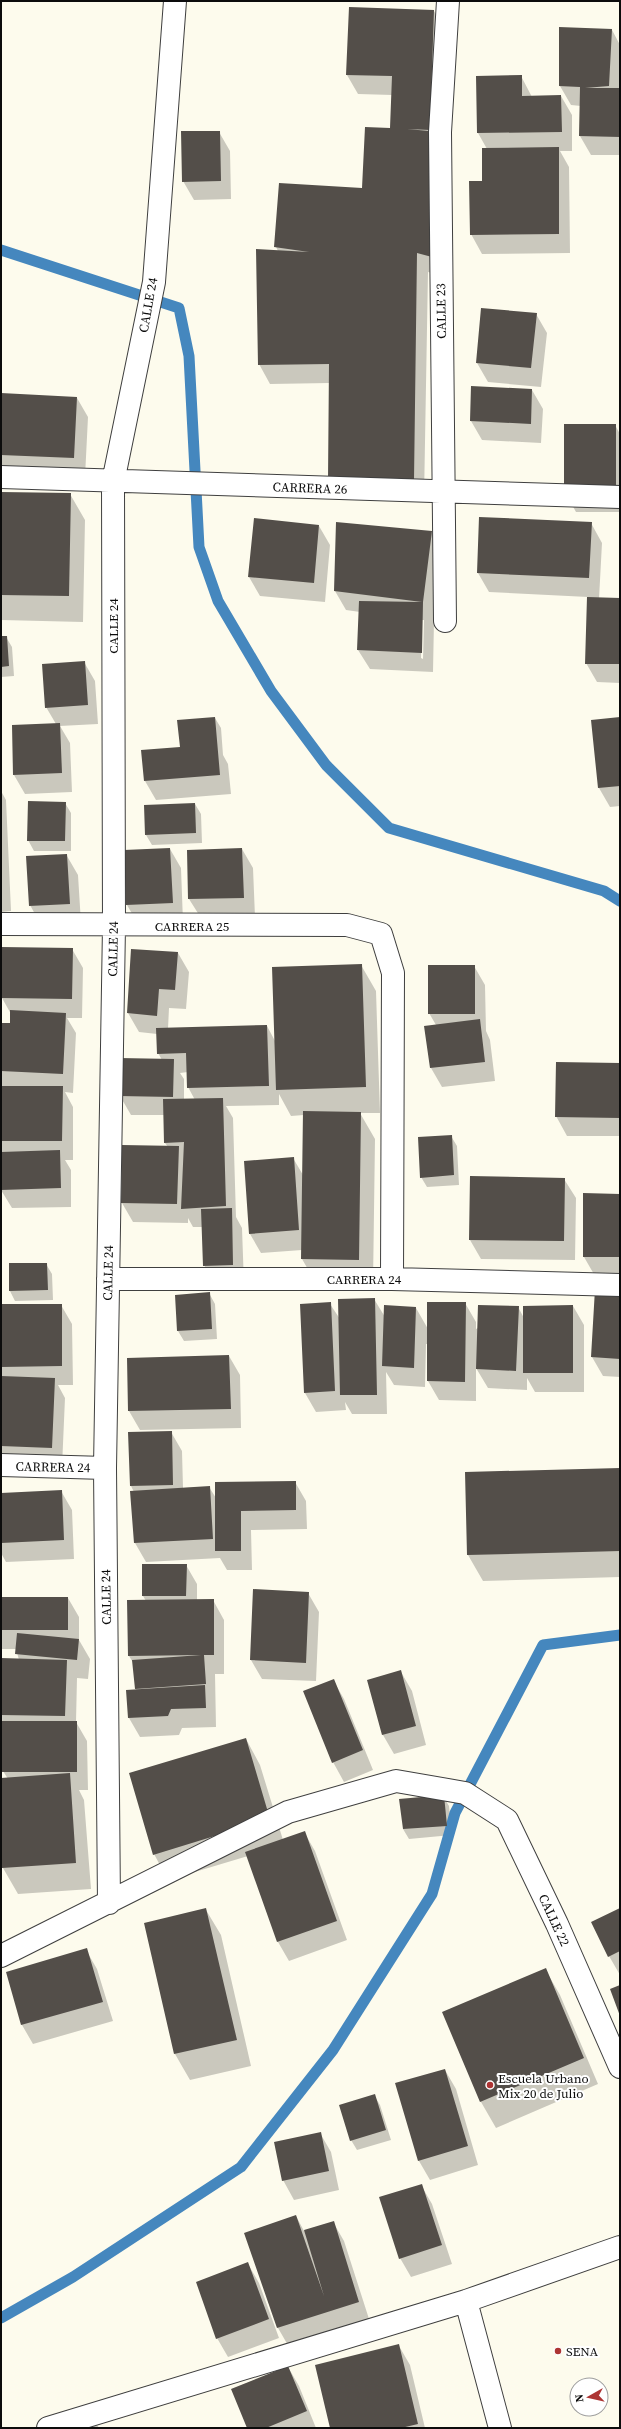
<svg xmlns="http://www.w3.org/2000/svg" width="621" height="2429" viewBox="0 0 621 2429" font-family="'Source Serif 4',serif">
  <rect width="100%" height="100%" fill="#fdfbed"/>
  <path fill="#0003" fill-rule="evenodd" d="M434,11L445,31L443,276L428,272L424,499L330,383L270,384L259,364L278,251L276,247L363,189L391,129L392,95L358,94L347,75Z
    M612,30L620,45V155H591L580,136L581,106L571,105L560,86Z
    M521,76L532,97L561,96L572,115V151H560L569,167L570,253L482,254L471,234L483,182L487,149L478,133Z
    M219,132L230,151L231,199L194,200L183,181Z
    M536,314L547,333L541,387L488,382L477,363Z
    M472,387L532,390L543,409L541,443L482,440L471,421Z
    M1,394L77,398L88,417L85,477L1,474Z
    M615,425L620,434V512H576L565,492Z
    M1,493L70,494L85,520L83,622L1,620Z
    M591,523L602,543L599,599H620V683L597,682L586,663L588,597L489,592L478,573Z
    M319,526L330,545L325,602L260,596L249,577Z
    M431,532L442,551L434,621L433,672L370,669L358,650L360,612L346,610L335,591ZM422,620H424L423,659L421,658Z
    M1,637H6L12,647L14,676L1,677Z
    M84,662L95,681L98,724L60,726L70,743L72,792L25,794L14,775L56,724L46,707Z
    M215,718L221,728L223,755L228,764L231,794L156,800L145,781Z
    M620,718V806L610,807L599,788L592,721Z
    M1,791L6,800L11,911L1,912Z
    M65,803L71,813V851H34L28,840Z
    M195,804L201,814L202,843L152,845L146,835Z
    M170,849L181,868L183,922L138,924L127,905Z
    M242,849L253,868L255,917L201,918L189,899L188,851Z
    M67,856L78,875L81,923L41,925L30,905Z
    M72,949L83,968L82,1018H67L76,1033L73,1093L65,1092L73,1107V1160H65L71,1170V1207L12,1208L1,1190V1024H10L11,1014L2,998Z
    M132,950L178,953L189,972L186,1009L169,1008L168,1029L267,1026L275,1041L361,965L376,991L380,1113H360L375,1139L373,1285H317L302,1259V1250L261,1253L250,1234L293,1158L303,1175L304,1115L291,1116L279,1094V1105L226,1106L233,1118L236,1217L242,1228L244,1284H215L204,1265L203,1227H193L188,1218V1223L133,1222L122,1203L168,1147L165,1143V1115H131L120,1096L162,1060L158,1053L157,1034L139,1032L128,1013ZM188,1072V1087L195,1100H184V1079L180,1073Z
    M474,966L485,985L486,1031L490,1040L495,1081L442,1087L431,1068L425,1027L436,1025L429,1013Z
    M620,1064V1136H567L556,1116Z
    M451,1136L457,1146L459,1185L427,1187L421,1177Z
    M471,1177L564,1179L576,1198L575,1260L481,1259L470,1240Z
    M620,1195V1276H595L584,1257Z
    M46,1264L52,1274L53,1300L15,1301L10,1291Z
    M620,1292V1377L603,1376L592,1357Z
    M209,1293L215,1304L217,1339L184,1341L178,1331Z
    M374,1299L385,1317L416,1308L428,1329L465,1303L476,1322V1329L518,1307L524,1318L573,1306L584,1325V1392H535L527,1378V1390L488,1388L476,1368V1401L439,1400L428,1381V1344H426L425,1387L394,1385L386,1372L387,1414H352L345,1402L346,1410L316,1412L305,1393L330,1304L340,1319Z
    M1,1305H61L72,1324L73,1385H58L65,1398L62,1467L1,1463Z
    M229,1356L240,1375L241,1428L140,1430L129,1411Z
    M171,1432L182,1451L183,1488L209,1487L216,1498L295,1482L306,1501L307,1529L251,1530L252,1570H227L220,1558L146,1562L135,1543L131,1492H134L131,1486Z
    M620,1469V1577L483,1581L468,1555L466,1473Z
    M61,1491L72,1510L74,1559L6,1562L1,1553V1494Z
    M186,1565L197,1584V1601L213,1600L224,1620V1674H215L216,1727L182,1728L179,1735L140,1737L129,1718L136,1691L134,1664L129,1656L146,1601L143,1596Z
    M308,1593L319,1612L316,1681L262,1679L251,1660Z
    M1,1598H68L79,1617V1640L90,1659L88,1679L77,1678L76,1722L87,1741L88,1790H79L84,1800L91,1889L18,1894L3,1868L1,1779H8L3,1771L1,1659L19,1660L16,1649H1Z
    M401,1672L412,1691L426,1745L394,1754L383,1735L369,1680Z
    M333,1680L344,1699L373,1770L344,1782L333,1762Z
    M246,1739L260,1765L283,1840L304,1832L315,1851L347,1940L289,1961L278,1942L248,1856L168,1880L154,1854Z
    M443,1796L449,1806L452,1835L409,1839L403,1829Z
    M620,1909V1975L609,1956Z
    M206,1910L221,1935L251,2066L190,2080L175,2054L145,1924Z
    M86,1950L97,1969L113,2021L33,2044L22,2025L7,1973Z
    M545,1969L560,1995L598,2084L496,2128L481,2102L443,2013Z
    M445,2070L456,2089L478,2165L430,2180L419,2161Z
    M374,2095L380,2105L391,2140L357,2150L351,2140Z
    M320,2133L331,2152L339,2190L294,2200L283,2180Z
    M421,2185L432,2204L452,2264L411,2277L400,2258Z
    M296,2216L304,2231L333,2222L344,2241L370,2322L289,2347L278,2328Z
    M248,2264L259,2283L279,2338L228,2357L217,2338Z
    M399,2346L410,2365L425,2428H331Z
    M288,2367L299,2386L316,2428H248Z
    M97,2425L99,2428H87Z"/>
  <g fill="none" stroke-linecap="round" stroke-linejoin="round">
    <path stroke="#4587be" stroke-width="11" d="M1,250L179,308L189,356L199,547L218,601L271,691L326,765L389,828L604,891L620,901
      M1,2318L73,2277L241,2167L333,2050L432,1894L455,1813L543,1645L620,1635"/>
  </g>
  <path fill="#534e49" d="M349,7L434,10L430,130L407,129L440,132L432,257L417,253L414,480L328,479L329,364L258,365L256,249L309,252L274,247L279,183L362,188L365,127L390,128L392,76L346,75Z
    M559,27L612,29L609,86L585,88H620V137L579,136L580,87L559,86Z
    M522,75V96L561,95L562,132L477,133L476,76Z
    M181,131H220L221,181L182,182Z
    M559,147V234L470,235L469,181H482V148Z
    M481,308L537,313L531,368L476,363Z
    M471,386L532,389L531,424L470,421Z
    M1,393L77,397L74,458L1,455Z
    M564,424H616V493H564Z
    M1,492L71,493L69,596L1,595Z
    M479,517L592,522L589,578L477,573Z
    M254,518L319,525L314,583L248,577Z
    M336,522L432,531L423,602L422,653L357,650L359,601L422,602L334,591Z
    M587,597L620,598V664H585Z
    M1,636H7L9,666L1,667Z
    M85,661L88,705L45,708L42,664Z
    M215,717L220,775L144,781L141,750L180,747L177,720Z
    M620,717V786L598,788L591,720Z
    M60,723L62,773L13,775L12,725Z
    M28,801L66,802L65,841H27Z
    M195,803L196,833L145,835L144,805Z
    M170,848L173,903L126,905L124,850Z
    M242,848L244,898L188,899L187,850Z
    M67,854L70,904L29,906L26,856Z
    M1,947L73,948L72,999L1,998Z
    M131,949L178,952L175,990L159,989L157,1016L127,1013Z
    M362,964L366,1087L276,1090L272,967Z
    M428,965H475V1014H428Z
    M10,1010L66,1013L63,1074L1,1071V1023H10Z
    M480,1019L485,1062L430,1068L424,1026Z
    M267,1025L269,1086L187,1088L186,1053L157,1054L156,1028Z
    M119,1058L174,1059L173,1097L119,1096Z
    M556,1062L620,1063V1118L555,1117Z
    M1,1086H63L62,1141H1Z
    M223,1098L226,1206L181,1209L184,1142L164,1143L163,1099Z
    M303,1111L361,1112L359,1260L301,1259Z
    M452,1135L454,1175L420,1178L418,1137Z
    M122,1145L179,1146L177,1204L121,1203Z
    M60,1150L61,1188L1,1190V1152Z
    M294,1157L299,1230L249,1234L244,1161Z
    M470,1176L565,1178L564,1241L469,1240Z
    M583,1193L620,1194V1257H583Z
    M232,1208L233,1265L203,1266L201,1209Z
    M9,1263H47L48,1290L9,1291Z
    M595,1289L620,1291V1359L591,1357Z
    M210,1292L212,1329L177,1331L175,1295Z
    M375,1298L377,1395H340L338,1299Z
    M331,1302L335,1391L304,1393L300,1304Z
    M427,1302H466L465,1382L427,1381Z
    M1,1304H62V1366L1,1367Z
    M384,1305L416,1307L414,1368L382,1366Z
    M478,1305L519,1306L516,1371L476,1369Z
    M573,1305V1373H523V1306Z
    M229,1355L231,1409L128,1411L127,1358Z
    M1,1376L55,1378L52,1448L1,1446Z
    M172,1431L173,1485L130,1486L128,1432Z
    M620,1468V1551L467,1555L465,1472Z
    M296,1481V1510L241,1511V1551H215V1482Z
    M210,1486L213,1539L134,1543L130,1491Z
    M62,1490L64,1540L1,1543V1493Z
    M142,1564H187L186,1596H142Z
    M253,1589L309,1592L306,1663L250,1660Z
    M1,1597H68V1630H1Z
    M214,1599V1655H204L206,1684L135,1689L132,1660L201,1655L128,1656L127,1600Z
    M17,1633L79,1639L77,1660L15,1654Z
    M1,1658L67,1660L65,1716L1,1715Z
    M401,1670L416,1726L382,1735L367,1680Z
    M334,1679L363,1750L332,1763L303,1691Z
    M205,1685L206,1708L171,1709L168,1716L128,1718L126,1690Z
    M2,1721H77V1772H2Z
    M246,1738L270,1819L153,1855L129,1773Z
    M70,1773L76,1863L2,1868L1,1778Z
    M444,1795L447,1826L403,1829L399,1799Z
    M305,1831L337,1921L277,1942L245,1852Z
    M206,1908L237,2040L174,2054L144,1923Z
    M620,1908V1951L608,1957L591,1922Z
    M87,1948L103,2002L21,2025L6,1972Z
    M546,1968L584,2058L480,2102L442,2012Z
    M620,1985V2016L610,1989Z
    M445,2069L468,2146L418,2161L395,2083Z
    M375,2094L386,2130L350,2141L339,2105Z
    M321,2132L329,2171L282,2181L274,2142Z
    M422,2184L442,2245L399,2259L379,2197Z
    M296,2215L324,2296L304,2230L334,2221L359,2302L277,2328L244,2233Z
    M248,2262L269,2319L216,2339L196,2282Z
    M399,2344L418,2424L401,2428H330L315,2365Z
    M288,2366L307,2411L266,2428H247L231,2389Z"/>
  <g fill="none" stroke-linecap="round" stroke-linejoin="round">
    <g stroke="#3f3f3f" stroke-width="24">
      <path id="street" d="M1,477L620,497
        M445,621L440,132L448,1
        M1,924L347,925L381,934L393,973L392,1279
        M108,1279H392L620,1285
        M1,1465L105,1468
        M109,1903L105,1468L114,926L113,482L154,282L175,1
        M1,1956L288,1812L396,1781L465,1793L507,1820L557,1924L620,2067
        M466,2301L500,2428
        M48,2428L466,2301L620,2247"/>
    </g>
    <use href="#street" stroke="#fff" stroke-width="22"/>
  </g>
  <g fill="#ad3433" stroke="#fff" stroke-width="1.5">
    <circle cx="490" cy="2085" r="4"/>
    <circle cx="558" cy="2351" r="4"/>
  </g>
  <g text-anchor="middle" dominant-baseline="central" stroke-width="4" stroke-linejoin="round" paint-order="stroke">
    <g font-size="13" fill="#0c0c0c" stroke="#fff">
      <text transform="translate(148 305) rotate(-80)">CALLE 24</text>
      <text transform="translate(441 311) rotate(-91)">CALLE 23</text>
      <text transform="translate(310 488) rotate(2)">CARRERA 26</text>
      <text transform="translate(113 626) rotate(-90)">CALLE 24</text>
      <text x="192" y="926">CARRERA 25</text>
      <text transform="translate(113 949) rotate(-89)">CALLE 24</text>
      <text transform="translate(108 1273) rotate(-89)">CALLE 24</text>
      <text x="364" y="1279">CARRERA 24</text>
      <text transform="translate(53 1467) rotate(1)">CARRERA 24</text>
      <text transform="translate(106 1597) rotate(-91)">CALLE 24</text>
      <text transform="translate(554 1920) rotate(65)">CALLE 22</text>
    </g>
    <g font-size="13" fill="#0c0c0c" stroke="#fff" text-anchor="start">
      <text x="498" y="2078">Escuela Urbano<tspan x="498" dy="15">Mix 20 de Julio</tspan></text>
      <text x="566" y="2351">SENA</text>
    </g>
  </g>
  <rect width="621" height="2429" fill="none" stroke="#0c0c0c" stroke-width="4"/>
  <g transform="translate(589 2397) rotate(262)"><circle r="19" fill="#ffffff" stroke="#9e9e9e"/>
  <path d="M0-3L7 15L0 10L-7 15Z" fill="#ad3433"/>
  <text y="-6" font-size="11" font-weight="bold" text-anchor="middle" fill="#0c0c0c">N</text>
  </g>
</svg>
